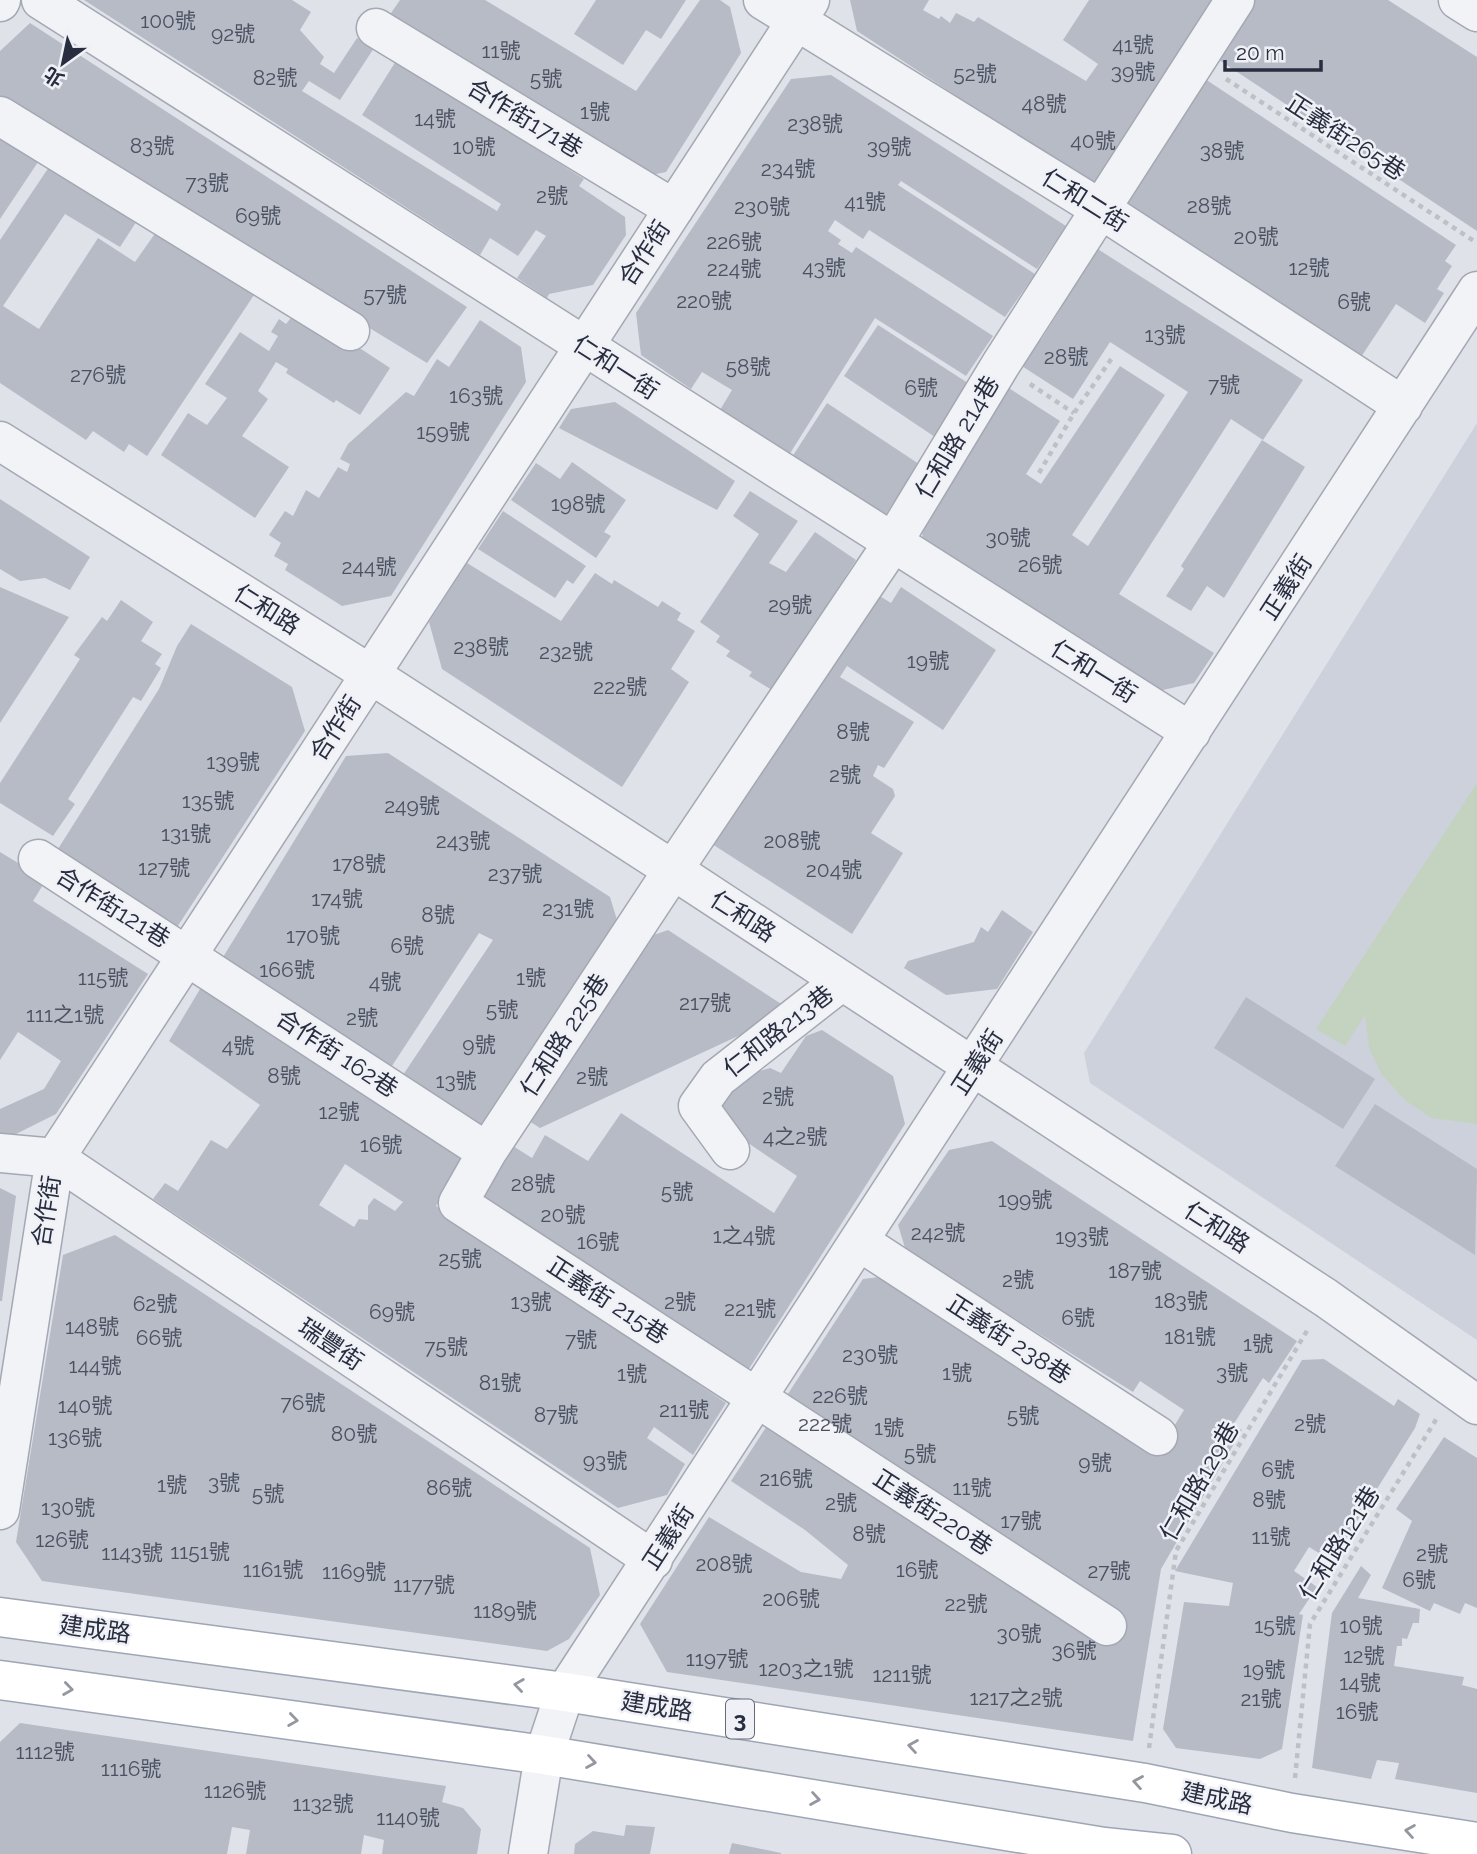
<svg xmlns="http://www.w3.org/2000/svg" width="1477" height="1854" viewBox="0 0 1477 1854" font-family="Raleway,'Noto Sans TC',sans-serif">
  <rect width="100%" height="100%" fill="#dfe2e9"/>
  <path fill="#cdd1db" d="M1477,423V1340L1090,1083L1084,1053Z"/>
  <path fill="#c3d3c0" d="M1477,783V1124L1432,1118L1406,1101L1382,1075L1369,1048L1365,1015L1345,1046L1316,1029Z"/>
  <path fill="#b6bbc6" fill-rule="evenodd" d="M84,0H292L311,12L300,30L324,57L320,64L334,73L357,38L374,48L340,100L309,81L302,91L497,211L501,204L362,115L396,61L584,179L579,186L625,217L626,235L593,285L549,294L547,298L517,278L546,236L536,230L518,256L490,238L480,255Z
    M400,0H485L636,91L700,0H720L730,7L741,53L666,172L642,177L387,19Z
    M596,0H686L661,39L646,30L623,65L574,34Z
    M850,0H929L923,10L939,19L941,16L950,23L956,13L974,22L978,17L1086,81L1098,64L1063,40L1089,0H1219L1097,188L857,31Z
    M1252,0H1388L1477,57V231L1216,58Z
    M30,23L467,307L427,363L0,103V51Z
    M831,75L1066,226L1037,269L901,181L898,185L1035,274L1005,317L869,230L863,239L835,220L828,231L841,240L838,244L852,253L856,247L993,336L966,376L875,318L789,455L720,410L732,390L702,372L691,389L641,355L636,313L791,79Z
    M1202,77L1456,245L1445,261L1452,266L1437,289L1444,293L1425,323L1396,304L1361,357L1120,202Z
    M0,129L42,156L0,219Z
    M53,161L142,213L120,247L65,214L3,306L39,329L98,238L135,262L161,225L260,286L147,456L129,444L124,452L93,431L86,440L0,383V240Z
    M1093,246L1303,380L1263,440L1231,419L1119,594L1214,653L1194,683L1154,692L923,543L921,514L1004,385L1060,421L1026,474L1041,484L1120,366L1165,395L1072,535L1088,546L1188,392L1110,342L1073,399L1014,361L1032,334L1041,340L1060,310L1052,306Z
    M299,308L390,368L360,415L336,400L334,403L286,373L288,369L276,362L258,391L268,399L242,436L289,467L255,518L161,455L188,413L207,425L227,398L205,384L240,332L269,351L278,336L271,332L279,319L286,324Z
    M480,320L521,347L526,382L391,596L342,606L285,570L288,564L274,556L281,543L269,535L285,511L293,516L306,490L319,498L338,467L347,472L350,464L340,459L348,444L406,392L414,396L437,359L449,367Z
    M878,325L971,385L935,437L844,376Z
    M615,402L735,481L717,510L559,428L571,409Z
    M827,403L919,464L884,517L792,457Z
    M1262,440L1305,467L1224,598L1207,586L1191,611L1166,596L1184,569L1181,566Z
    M572,462L626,500L604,532L611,536L596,558L511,500L536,463L560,479Z
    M750,491L798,521L769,563L786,572L815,532L856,560L772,690L749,676L752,672L726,656L730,651L716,642L720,636L700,622L759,534L733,516Z
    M0,499L90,557L70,590L45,578L20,581L0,569Z
    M503,511L586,566L573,584L567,580L555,598L478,549Z
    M467,563L561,621L595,573L612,584L614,580L658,607L662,601L681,613L677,620L695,631L671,669L689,682L622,787L442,669L429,622Z
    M0,587L69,617L0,723Z
    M901,587L996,650L943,730L847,666L840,677L914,722L884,768L878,765L873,776L893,789L895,796L871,833L903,853L852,934L709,842L870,590L891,603Z
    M121,600L153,622L141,641L162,654L155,664L161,668L141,701L133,697L68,799L75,804L53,836L0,803V783L80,659L74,655L102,617L107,621Z
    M191,624L292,687L305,731L170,938L51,860L159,689L177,646Z
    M388,753L610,897L617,920L482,1136L399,1081L493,940L479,933L388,1072L220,962L346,756Z
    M0,852L46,880L33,901L148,974L56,1114L10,1137L0,1135V1109L44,1089L61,1061L18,1032L0,1060Z
    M1002,910L1033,932L997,989L946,995L904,968L908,961L974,942L981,927L988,932Z
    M668,930L792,1011L540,1128L529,1121L648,937Z
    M206,979L470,1153L436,1206L726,1403L693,1455L654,1427L647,1438L685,1464L667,1495L618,1508L153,1199L165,1183L178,1191L211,1140L227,1149L260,1105L169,1041ZM345,1164L403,1202L395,1211L374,1198L368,1206V1220L359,1219L354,1227L319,1205Z
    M1246,997L1375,1079L1343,1129L1214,1048Z
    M822,1030L893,1076L905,1124L745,1375L476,1202L513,1146L532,1158L545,1135L588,1161L621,1113L774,1213L797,1176L711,1118L738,1077L770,1068L781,1073L806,1036Z
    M1375,1104L1477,1169L1475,1255L1335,1166Z
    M992,1141L1297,1341L1269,1383L1263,1378L1233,1425L1242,1430L1161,1569L1133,1741L667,1672L640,1624L709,1517L801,1572L841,1579L848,1565L805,1530L731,1481L863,1279L888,1276L1157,1454L1184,1410L1140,1381L1133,1392L906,1251L898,1225L949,1150Z
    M0,1188L16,1196L2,1301H0Z
    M115,1235L590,1548L600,1595L569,1639L547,1651L42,1581L16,1542L63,1255Z
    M1324,1359L1394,1406L1398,1399L1420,1414L1415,1428L1332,1561L1309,1547L1294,1571L1317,1587L1299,1614L1303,1615L1282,1749L1260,1759L1176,1748L1163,1729L1184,1602L1229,1606L1233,1583L1175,1571L1302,1360Z
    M1444,1437L1477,1458V1608L1465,1603L1460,1614L1434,1603L1430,1611L1382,1588L1412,1521L1396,1509Z
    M1361,1566L1371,1575L1358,1598L1420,1609L1419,1623H1413L1407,1639L1402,1638V1646H1397L1394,1666L1464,1677L1462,1685L1477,1689V1793L1395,1779L1399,1763L1377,1760L1371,1779L1312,1768L1332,1613Z
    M20,1723L446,1786L442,1802L463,1808L481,1829L477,1854H382L384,1840L364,1835L361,1854H246L250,1830L232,1827L227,1854H0V1742Z
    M626,1825L655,1827L650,1854H574L575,1844L593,1831L624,1836Z
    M732,1843L781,1853V1854H729Z"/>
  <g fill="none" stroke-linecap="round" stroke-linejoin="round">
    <g stroke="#a4a8b3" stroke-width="41">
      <path id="minor" d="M41,0L1191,732
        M763,0L1102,210L1403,406
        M1458,0L1477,12
        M0,2L1,0
        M376,28L674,209
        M0,116L350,331
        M0,441L370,674L673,870L1326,1298L1477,1405
        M38,859L487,1152
        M730,1150L698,1106L718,1078L842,981
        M0,1153L55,1158L653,1560
        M860,1242L1158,1436
        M0,1510L55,1158L810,0
        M1107,1626L458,1203L487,1152L673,870L892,544L1001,364L1235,0
        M528,1854L544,1755L565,1692L1477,291"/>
    </g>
    <g stroke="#9ea5b5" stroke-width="41">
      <path id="major" d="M0,1617L565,1692L1145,1783L1292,1813L1477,1842
        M0,1680L544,1755L1104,1847L1172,1854"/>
    </g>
    <path stroke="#bdc0c7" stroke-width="4.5" stroke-dasharray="5 5" stroke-linecap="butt" d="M1226,79L1477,243
      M1030,384L1074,413
      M1039,473L1074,413L1114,355
      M1149,1748L1176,1551L1308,1329
      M1295,1778L1310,1624L1437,1418"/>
    <use href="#minor" stroke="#f2f3f7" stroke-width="38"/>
    <use href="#major" stroke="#fff" stroke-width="38"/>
  </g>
  <defs><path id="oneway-chevron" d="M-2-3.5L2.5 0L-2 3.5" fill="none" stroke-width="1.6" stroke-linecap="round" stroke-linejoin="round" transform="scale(1.75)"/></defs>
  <g stroke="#9496a0">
    <use href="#oneway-chevron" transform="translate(519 1685) rotate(-172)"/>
    <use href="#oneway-chevron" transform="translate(68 1689) rotate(8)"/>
    <use href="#oneway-chevron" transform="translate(293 1720) rotate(8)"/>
    <use href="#oneway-chevron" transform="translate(913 1746) rotate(-171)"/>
    <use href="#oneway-chevron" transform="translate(591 1762) rotate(9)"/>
    <use href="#oneway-chevron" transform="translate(1138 1782) rotate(-170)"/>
    <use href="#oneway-chevron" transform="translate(815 1799) rotate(9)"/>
    <use href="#oneway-chevron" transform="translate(1410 1831) rotate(-171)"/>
  </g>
  <g text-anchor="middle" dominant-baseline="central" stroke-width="5" stroke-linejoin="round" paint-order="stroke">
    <g font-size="21" fill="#4c5162">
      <text x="168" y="20">100號</text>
      <text x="233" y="33">92號</text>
      <text x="1133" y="44">41號</text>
      <text x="501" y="50">11號</text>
      <text x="1133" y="71">39號</text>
      <text x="975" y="73">52號</text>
      <text x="275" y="77">82號</text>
      <text x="546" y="78">5號</text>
      <text x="1044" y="103">48號</text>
      <text x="595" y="111">1號</text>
      <text x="435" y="118">14號</text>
      <text x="815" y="123">238號</text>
      <text x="1093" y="140">40號</text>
      <text x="152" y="145">83號</text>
      <text x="474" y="146">10號</text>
      <text x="889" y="146">39號</text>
      <text x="1222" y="150">38號</text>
      <text x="788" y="168">234號</text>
      <text x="207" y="182">73號</text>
      <text x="552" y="195">2號</text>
      <text x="865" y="201">41號</text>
      <text x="1209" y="205">28號</text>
      <text x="762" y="206">230號</text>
      <text x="258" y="215">69號</text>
      <text x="1256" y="236">20號</text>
      <text x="734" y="241">226號</text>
      <text x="824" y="267">43號</text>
      <text x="1309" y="267">12號</text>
      <text x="734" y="268">224號</text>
      <text x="385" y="294">57號</text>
      <text x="704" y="300">220號</text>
      <text x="1354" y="301">6號</text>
      <text x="1165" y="334">13號</text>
      <text x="1066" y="356">28號</text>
      <text x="748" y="366">58號</text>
      <text x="98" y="374">276號</text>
      <text x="1224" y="384">7號</text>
      <text x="921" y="387">6號</text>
      <text x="476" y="395">163號</text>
      <text x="443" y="431">159號</text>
      <text x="578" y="503">198號</text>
      <text x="1008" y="537">30號</text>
      <text x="1040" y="564">26號</text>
      <text x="369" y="566">244號</text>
      <text x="790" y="604">29號</text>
      <text x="481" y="646">238號</text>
      <text x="566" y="651">232號</text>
      <text x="928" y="660">19號</text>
      <text x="620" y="686">222號</text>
      <text x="853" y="731">8號</text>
      <text x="233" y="761">139號</text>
      <text x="845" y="774">2號</text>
      <text x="208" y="800">135號</text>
      <text x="412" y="805">249號</text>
      <text x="186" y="833">131號</text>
      <text x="463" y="840">243號</text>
      <text x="792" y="840">208號</text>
      <text x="359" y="863">178號</text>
      <text x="164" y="867">127號</text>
      <text x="834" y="869">204號</text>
      <text x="515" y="873">237號</text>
      <text x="337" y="898">174號</text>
      <text x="568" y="908">231號</text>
      <text x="438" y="914">8號</text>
      <text x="313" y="935">170號</text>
      <text x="407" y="945">6號</text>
      <text x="287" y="969">166號</text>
      <text x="103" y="977">115號</text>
      <text x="531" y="977">1號</text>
      <text x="385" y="981">4號</text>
      <text x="705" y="1002">217號</text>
      <text x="502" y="1009">5號</text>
      <text x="65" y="1014">111之1號</text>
      <text x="362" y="1017">2號</text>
      <text x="479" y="1044">9號</text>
      <text x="238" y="1045">4號</text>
      <text x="284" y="1075">8號</text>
      <text x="592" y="1076">2號</text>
      <text x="456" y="1080">13號</text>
      <text x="778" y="1096">2號</text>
      <text x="339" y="1111">12號</text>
      <text x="795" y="1136">4之2號</text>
      <text x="381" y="1144">16號</text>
      <text x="533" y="1183">28號</text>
      <text x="677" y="1191">5號</text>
      <text x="1025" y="1199">199號</text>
      <text x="563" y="1214">20號</text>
      <text x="938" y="1232">242號</text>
      <text x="744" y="1235">1之4號</text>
      <text x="1082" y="1236">193號</text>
      <text x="598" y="1241">16號</text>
      <text x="460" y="1258">25號</text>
      <text x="1135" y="1270">187號</text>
      <text x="1018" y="1279">2號</text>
      <text x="1181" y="1300">183號</text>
      <text x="531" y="1301">13號</text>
      <text x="680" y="1301">2號</text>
      <text x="155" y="1303">62號</text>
      <text x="750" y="1308">221號</text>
      <text x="392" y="1311">69號</text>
      <text x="1078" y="1317">6號</text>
      <text x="92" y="1326">148號</text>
      <text x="1190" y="1336">181號</text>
      <text x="159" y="1337">66號</text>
      <text x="581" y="1339">7號</text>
      <text x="1258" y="1343">1號</text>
      <text x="446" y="1346">75號</text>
      <text x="870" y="1354">230號</text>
      <text x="95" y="1365">144號</text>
      <text x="957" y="1372">1號</text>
      <text x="1232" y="1372">3號</text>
      <text x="632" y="1373">1號</text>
      <text x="500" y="1382">81號</text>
      <text x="840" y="1395">226號</text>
      <text x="303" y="1402">76號</text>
      <text x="85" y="1405">140號</text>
      <text x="684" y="1409">211號</text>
      <text x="556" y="1414">87號</text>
      <text x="1023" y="1415">5號</text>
      <text x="825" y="1423">222號</text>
      <text x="1310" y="1423">2號</text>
      <text x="889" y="1427">1號</text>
      <text x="354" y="1433">80號</text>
      <text x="75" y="1437">136號</text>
      <text x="920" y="1453">5號</text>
      <text x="605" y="1460">93號</text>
      <text x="1095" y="1462">9號</text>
      <text x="1278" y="1469">6號</text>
      <text x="786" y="1478">216號</text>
      <text x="224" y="1482">3號</text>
      <text x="172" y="1484">1號</text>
      <text x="449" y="1487">86號</text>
      <text x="972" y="1487">11號</text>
      <text x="268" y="1493">5號</text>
      <text x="1269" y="1499">8號</text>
      <text x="841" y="1502">2號</text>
      <text x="68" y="1507">130號</text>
      <text x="1021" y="1520">17號</text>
      <text x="869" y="1533">8號</text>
      <text x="1271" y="1536">11號</text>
      <text x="62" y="1539">126號</text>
      <text x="200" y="1551">1151號</text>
      <text x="132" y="1552">1143號</text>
      <text x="1432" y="1553">2號</text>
      <text x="724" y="1563">208號</text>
      <text x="273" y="1569">1161號</text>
      <text x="917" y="1569">16號</text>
      <text x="1109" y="1570">27號</text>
      <text x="354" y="1571">1169號</text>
      <text x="1419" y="1579">6號</text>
      <text x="424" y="1584">1177號</text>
      <text x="791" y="1598">206號</text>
      <text x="966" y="1603">22號</text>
      <text x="505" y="1610">1189號</text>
      <text x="1275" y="1625">15號</text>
      <text x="1361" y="1625">10號</text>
      <text x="1019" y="1633">30號</text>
      <text x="1074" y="1650">36號</text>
      <text x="1364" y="1655">12號</text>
      <text x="717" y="1658">1197號</text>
      <text x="806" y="1668">1203之1號</text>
      <text x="1264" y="1669">19號</text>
      <text x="902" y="1674">1211號</text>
      <text x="1360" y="1682">14號</text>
      <text x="1016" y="1697">1217之2號</text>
      <text x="1261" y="1698">21號</text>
      <text x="1357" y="1711">16號</text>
      <text x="45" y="1751">1112號</text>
      <text x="131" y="1768">1116號</text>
      <text x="235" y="1790">1126號</text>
      <text x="323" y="1803">1132號</text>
      <text x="408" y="1817">1140號</text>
    </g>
    <rect fill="#eff1f6" stroke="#646877" stroke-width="2" x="726" y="1699.5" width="28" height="39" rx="5"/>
    <g font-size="23" font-weight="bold" fill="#282e40">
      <text x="740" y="1719">3</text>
    </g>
    <g font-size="24" fill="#282e40" stroke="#eff1f6">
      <text transform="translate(525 118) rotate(31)">合作街171巷</text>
      <text transform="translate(1346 137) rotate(33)">正義街265巷</text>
      <text transform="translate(1085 200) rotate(32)">仁和二街</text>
      <text transform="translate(644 253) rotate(-57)">合作街</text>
      <text transform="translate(616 367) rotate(33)">仁和一街</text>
      <text transform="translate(957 437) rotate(-59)">仁和路 214巷</text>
      <text transform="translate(1286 587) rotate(-57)">正義街</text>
      <text transform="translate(267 609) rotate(32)">仁和路</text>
      <text transform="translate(1094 671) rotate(32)">仁和一街</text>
      <text transform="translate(335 728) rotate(-57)">合作街</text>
      <text transform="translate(113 907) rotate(32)">合作街121巷</text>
      <text transform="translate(743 916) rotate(33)">仁和路</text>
      <text transform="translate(778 1031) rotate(-38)">仁和路213巷</text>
      <text transform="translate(564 1035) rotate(-57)">仁和路 225巷</text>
      <text transform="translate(337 1053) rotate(33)">合作街 162巷</text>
      <text transform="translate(977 1062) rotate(-57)">正義街</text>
      <text transform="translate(46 1211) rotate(-81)">合作街</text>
      <text transform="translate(1217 1227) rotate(33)">仁和路</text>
      <text transform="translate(608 1300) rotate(33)">正義街 215巷</text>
      <text transform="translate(1009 1339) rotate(33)">正義街 238巷</text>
      <text transform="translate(331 1344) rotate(34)">瑞豐街</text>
      <text transform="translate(1199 1481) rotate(-60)">仁和路129巷</text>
      <text transform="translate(933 1512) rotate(33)">正義街220巷</text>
      <text transform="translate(668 1537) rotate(-57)">正義街</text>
      <text transform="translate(1339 1543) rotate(-58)">仁和路121巷</text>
      <text transform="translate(95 1629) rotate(8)">建成路</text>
      <text transform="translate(657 1706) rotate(9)">建成路</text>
      <text transform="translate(1217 1798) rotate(12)">建成路</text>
    </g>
  </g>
  <g transform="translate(63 63) rotate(213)" stroke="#eff1f6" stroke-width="5" paint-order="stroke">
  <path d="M0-5L12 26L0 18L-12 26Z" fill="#282e40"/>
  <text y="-10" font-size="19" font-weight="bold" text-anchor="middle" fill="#282e40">北</text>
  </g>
  <path d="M1225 60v10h96v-10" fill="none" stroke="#282e40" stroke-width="3.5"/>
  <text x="1236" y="60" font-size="21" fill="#282e40" stroke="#eff1f6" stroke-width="5" paint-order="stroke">20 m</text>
</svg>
